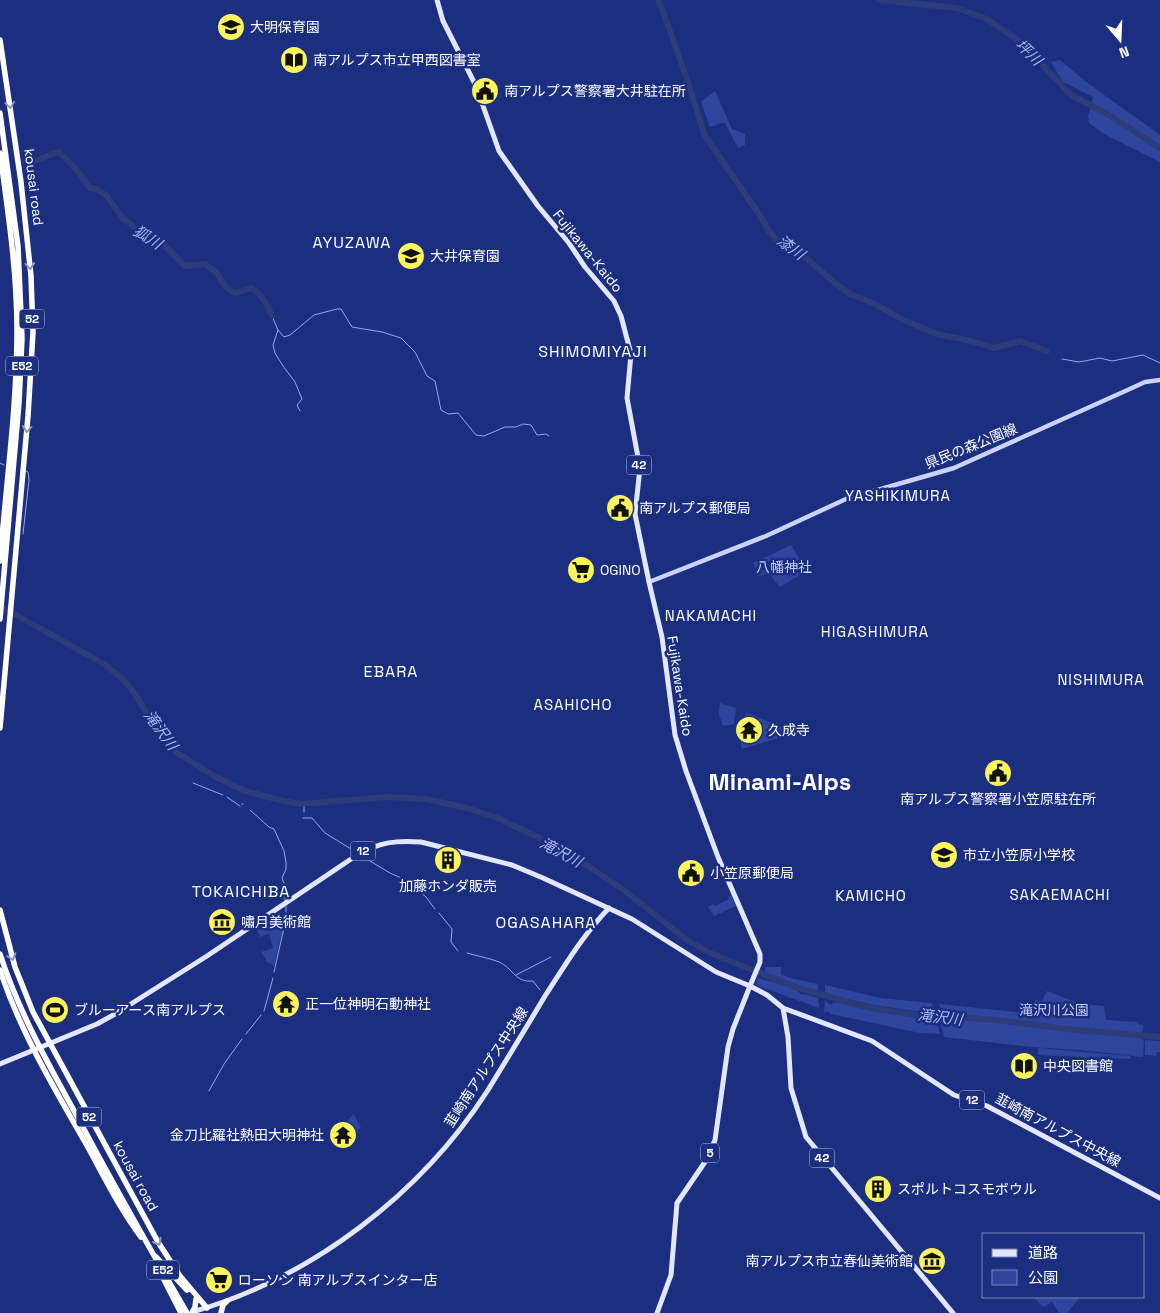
<svg xmlns="http://www.w3.org/2000/svg" width="1160" height="1313" viewBox="0 0 1160 1313" font-family="'Space Grotesk','Noto Sans JP',sans-serif">
  <rect width="100%" height="100%" fill="#1c2e7f"/>
  <path fill="#2e459e" d="M1060,60L1085,81L1160,135V162L1104,134L1089,123L1088,116L1093,97L1063,82L1051,62Z
    M715,91L732,129L745,134V145L738,148L725,123H721L710,127L701,102Z
    M791,545L807,571L780,587L769,574L759,576L753,563Z
    M720,703L736,708L734,724L723,726L719,714Z
    M746,713L791,730V734L742,749L740,743L753,740L752,718L746,717Z
    M731,895L736,906L714,916L708,907L713,904L715,906L729,899L728,897Z
    M285,920L274,966L270,963H268L261,952L273,948L269,934L260,937L257,930L271,928L273,925Z
    M765,967H781V975L794,979L818,984V992L793,985L765,973Z
    M758,978C770,982 794,985 802,995L804,994L818,998L819,1008L756,985Z
    M825,985L880,998L932,1003L935,1014L874,1005L825,994Z
    M1047,991L1078,1003L1104,1006L1106,1020L1136,1022L1138,1024L1143,1025L1142,1034L1019,1022L1018,1020L1014,1021L942,1014L939,1004L1025,1013L1035,1004V1000L1042,1001Z
    M825,1000L830,1005L834,1002L881,1012L936,1020L940,1034L920,1033L831,1014L828,1011L824,1013Z
    M939,1015L1136,1036L1144,1040L1143,1057L1080,1050L1031,1047L944,1037Z
    M1145,1040L1160,1041V1052H1157L1156,1056L1145,1055Z
    M1038,1048L1130,1056L1131,1059L1038,1055Z
    M354,1114L361,1128L352,1134L347,1129L338,1137L334,1133Z
    M1034,1297H1080L1067,1313H1059L1052,1302L1043,1307Z"/>
  <g fill="none" stroke-linecap="round" stroke-linejoin="round">
    <path stroke="#92a5eb" stroke-width="1" d="M272,316L278,330L284,337L290,335L314,315L337,309H341L352,327L382,332L401,338L415,352L427,376L435,381L441,410L448,414L458,413L476,435L484,436L505,427H516L523,424L531,425L537,435L546,434L549,436
      M278,330L273,345L275,353L283,366L295,382L302,399L297,405L300,411
      M1062,359L1079,362L1100,358L1112,361L1143,355L1160,363
      M0,463L4,465
      M23,534L29,480L28,472L26,471
      M193,783L223,795
      M227,797L240,806
      M242,804H243
      M250,810L269,827L274,829L284,851L286,862V869L282,878L285,886V900
      M304,812V803
      M303,818H312L325,833L356,852
      M365,858L390,873L406,880L426,897L435,909
      M439,913L452,929L451,942L458,951
      M467,953C477,956 489,958 499,962C513,968 515,983 533,981L540,990
      M274,972L286,919V906
      M516,975L551,957
      M264,1011L273,978
      M246,1034L261,1015
      M209,1091L224,1064L242,1039"/>
    <path stroke="#2d3b78" stroke-width="6" d="M658,0L666,19L689,86L705,136L761,217L768,230L778,241L806,258L835,283L850,294L877,305L903,320L937,334L971,341L994,348L1020,341L1047,351
      M879,0L957,8L987,19L1019,41L1071,95L1104,112L1160,148
      M26,162C40,162 46,155 59,152L77,170L90,188L98,190L107,196L123,219L131,224L142,236L164,245L185,266L205,264L216,272L225,286L232,292L236,293L251,288C263,294 267,305 272,316
      M0,606L104,664L123,679L135,694L155,726L177,753L216,777L245,791L284,801L301,804L387,797L426,799L467,808L495,817L540,838L566,855L588,866L625,891L687,940L710,953L795,987L855,1004L876,1009L930,1017L942,1016L996,1020L1066,1029L1160,1037"/>
    <path stroke="#cad2f7" stroke-width="4.5" d="M649,582L766,536L846,499L954,468L1132,388L1145,382L1160,380"/>
    <path stroke="#e2e6fe" stroke-width="5" d="M437,0L443,21L476,86L499,151L538,206L569,243L585,267L614,301L621,316L631,354L627,398L640,468L635,514L649,582L662,637L675,735L686,771L718,857L760,954V962L750,986L767,995L783,1008L788,1037L791,1088L806,1137L953,1313
      M783,1008L872,1041L954,1095L987,1106L1160,1198
      M0,1064L97,1024L115,1014L207,956L357,855C380,842 396,840 421,842L512,865L543,878L632,919L716,972L750,986L733,1029L728,1047L715,1140L707,1159L677,1203L671,1275L657,1313
      M192,1312C312,1278 421,1194 488,1090C507,1059 526,1028 545,996C565,965 583,935 609,908"/>
    <path stroke="#fff" stroke-width="5.5" d="M0,40L21,182L31,276L33,332L28,416L0,728
      M0,113L18,246L22,338L19,403L0,619
      M0,153C8,212 17,271 17,330C17,408 6,484 0,561
      M0,910L15,967L33,1012L158,1242L180,1276L207,1308
      M0,970C20,1031 53,1086 85,1142C103,1174 119,1208 141,1237
      M156,1257L187,1290
      M157,1266L181,1313
      M193,1311L195,1307L196,1299
      M221,1313L223,1305L227,1301"/>
    <path stroke="#fff" stroke-width="5.5" d="M0,954C19,1012 48,1064 78,1118C113,1184 150,1249 187,1313"/>
  </g>
  <defs><path id="oneway-chevron" d="M-2-3.5L2.5 0L-2 3.5" fill="none" stroke-width="1.6" stroke-linecap="round" stroke-linejoin="round" transform="scale(1.25)"/></defs>
  <g stroke="#8e96bf">
    <use href="#oneway-chevron" transform="translate(10 105) rotate(82)"/>
    <use href="#oneway-chevron" transform="translate(30 266) rotate(85)"/>
    <use href="#oneway-chevron" transform="translate(27 429) rotate(95)"/>
    <use href="#oneway-chevron" transform="translate(12 957) rotate(72)"/>
    <use href="#oneway-chevron" transform="translate(158 1242) rotate(60)"/>
  </g>
  <defs>
    <g id="school-disc" transform="scale(1.4375)"><circle r="9.5" fill="#f9f45c" stroke="#1c2e7f"/><path d="M0-5L7-2L0 1L-7-2ZM-4 1L0 2.5L4 1V4Q0 6-4 4Z" fill="#111"/></g>
    <g id="library-disc" transform="scale(1.4375)"><circle r="9.5" fill="#f9f45c" stroke="#1c2e7f"/><path d="M-6-4Q-3-5.5-.7-3.5V5Q-3 3-6 4ZM6-4Q3-5.5 .7-3.5V5Q3 3 6 4Z" fill="#111"/></g>
    <g id="civic-disc" transform="scale(1.4375)"><circle r="9.5" fill="#f9f45c" stroke="#1c2e7f"/><path d="M-.6-6.5H3V-4.5H.6V-3L4-1V1h2V6H-6V1h2V-1L-.6-3ZM-1.2 2.5V6h2.4V2.5Z" fill="#111"/></g>
    <g id="supermarket-disc" transform="scale(1.4375)"><circle r="9.5" fill="#f9f45c" stroke="#1c2e7f"/><path d="M-6-5.5h2.5l.6 2H6L4.5 2H-2.5L-4.4-4H-6ZM-1.5 3.2a1.3 1.3 0 1 0 .1 0ZM3 3.2a1.3 1.3 0 1 0 .1 0Z" fill="#111"/></g>
    <g id="temple-disc" transform="scale(1.4375)"><circle r="9.5" fill="#f9f45c" stroke="#1c2e7f"/><path d="M0-6L5-2H3V0L6.5 2.5H4V6H1.5V3h-3V6H-4V2.5H-6.5L-3 0V-2H-5Z" fill="#111"/></g>
    <g id="building-disc" transform="scale(1.4375)"><circle r="9.5" fill="#f9f45c" stroke="#1c2e7f"/><path d="M-4-6H4V6H1V3H-1V6H-4ZM-2.5-4.3h1.7v1.8h-1.7ZM.8-4.3h1.7v1.8H.8ZM-2.5-1h1.7V.8h-1.7ZM.8-1h1.7V.8H.8Z" fill="#111"/></g>
    <g id="museum-disc" transform="scale(1.4375)"><circle r="9.5" fill="#f9f45c" stroke="#1c2e7f"/><path d="M0-6L6-3V-2H-6V-3ZM-5-1h2V3h-2ZM-1-1h2V3h-2ZM3-1h2V3H3ZM-6 4H6V6H-6Z" fill="#111"/></g>
    <g id="stadium-disc" transform="scale(1.4375)"><circle r="9.5" fill="#f9f45c" stroke="#1c2e7f"/><path d="M0-5a6.5 5 0 1 0 0 10a6.5 5 0 1 0 0-10ZM-3.5-1.8h7v3.6h-7Z" fill="#111"/></g>
  </defs>
  <g fill-rule="evenodd">
    <use href="#school-disc" x="231" y="27"/>
    <use href="#library-disc" x="294" y="60"/>
    <use href="#civic-disc" x="485" y="91"/>
    <use href="#school-disc" x="411" y="256"/>
    <use href="#civic-disc" x="620" y="508"/>
    <use href="#supermarket-disc" x="581" y="570"/>
    <use href="#temple-disc" x="749" y="730"/>
    <use href="#civic-disc" x="998" y="773"/>
    <use href="#school-disc" x="944" y="855"/>
    <use href="#building-disc" x="448" y="860"/>
    <use href="#civic-disc" x="691" y="873"/>
    <use href="#museum-disc" x="222" y="922"/>
    <use href="#temple-disc" x="286" y="1004"/>
    <use href="#stadium-disc" x="55" y="1010"/>
    <use href="#library-disc" x="1024" y="1066"/>
    <use href="#temple-disc" x="343" y="1135"/>
    <use href="#building-disc" x="878" y="1189"/>
    <use href="#museum-disc" x="932" y="1261"/>
    <use href="#supermarket-disc" x="219" y="1280"/>
  </g>
  <g text-anchor="middle" dominant-baseline="central" stroke-width="5" stroke-linejoin="round" paint-order="stroke">
    <g fill="#1c2e7f" stroke="#bbc0d9" stroke-width="1">
      <rect x="19.5" y="309.5" width="25" height="19" rx="4"/>
      <rect x="6" y="356.5" width="32" height="19" rx="4"/>
      <rect x="626.5" y="455.5" width="25" height="19" rx="4"/>
      <rect x="350.5" y="841.5" width="25" height="19" rx="4"/>
      <rect x="959.5" y="1090.5" width="25" height="19" rx="4"/>
      <rect x="76.5" y="1107.5" width="25" height="19" rx="4"/>
      <rect x="701" y="1143.5" width="18" height="19" rx="4"/>
      <rect x="809.5" y="1148.5" width="25" height="19" rx="4"/>
      <rect x="147" y="1260.5" width="32" height="19" rx="4"/>
    </g>
    <g font-size="12" font-weight="bold" fill="#fff">
      <text x="32" y="319">52</text>
      <text x="22" y="366">E52</text>
      <text x="639" y="465">42</text>
      <text x="363" y="851">12</text>
      <text x="972" y="1100">12</text>
      <text x="89" y="1117">52</text>
      <text x="710" y="1153">5</text>
      <text x="822" y="1158">42</text>
      <text x="163" y="1270">E52</text>
    </g>
    <g font-size="14" fill="#fff" stroke="#1c2e7f" text-anchor="start">
      <text x="250" y="27">大明保育園</text>
      <text x="313" y="60">南アルプス市立甲西図書室</text>
      <text x="504" y="91">南アルプス警察署大井駐在所</text>
      <text x="430" y="256">大井保育園</text>
      <text x="639" y="508">南アルプス郵便局</text>
      <text x="600" y="570">OGINO</text>
      <text x="768" y="730">久成寺</text>
      <text x="998" y="799" text-anchor="middle">南アルプス警察署小笠原駐在所</text>
      <text x="963" y="855">市立小笠原小学校</text>
      <text x="710" y="873">小笠原郵便局</text>
      <text x="448" y="886" text-anchor="middle">加藤ホンダ販売</text>
      <text x="241" y="922">嘯月美術館</text>
      <text x="305" y="1004">正一位神明石動神社</text>
      <text x="74" y="1010">ブルーアース南アルプス</text>
      <text x="1043" y="1066">中央図書館</text>
      <text x="324" y="1135" text-anchor="end">金刀比羅社熱田大明神社</text>
      <text x="897" y="1189">スポルトコスモボウル</text>
      <text x="913" y="1261" text-anchor="end">南アルプス市立春仙美術館</text>
      <text x="238" y="1280">ローソン 南アルプスインター店</text>
    </g>
    <g font-size="14" fill="#fff" stroke="#1c2e7f">
      <text transform="translate(34 187) rotate(83)">kousai road</text>
      <text transform="translate(588 251) rotate(51)">Fujikawa-Kaido</text>
      <text transform="translate(971 446) rotate(-22)">県民の森公園線</text>
      <text transform="translate(680 686) rotate(81)">Fujikawa-Kaido</text>
      <text transform="translate(486 1067) rotate(-57)">韮崎南アルプス中央線</text>
      <text transform="translate(1058 1130) rotate(28)">韮崎南アルプス中央線</text>
      <text transform="translate(136 1176) rotate(61)">kousai road</text>
    </g>
    <g font-size="14" fill="#c3cdf7" stroke="#1c2e7f">
      <text x="784" y="567">八幡神社</text>
      <text x="1054" y="1010">滝沢川公園</text>
    </g>
    <g font-size="15" font-style="italic" fill="#aab8f1" stroke="#1c2e7f">
      <text transform="translate(1029 52) rotate(44)">坪川</text>
      <text transform="translate(148 237) rotate(32)">狐川</text>
      <text transform="translate(791 247) rotate(36)">漆川</text>
      <text transform="translate(161 730) rotate(54)">滝沢川</text>
      <text transform="translate(561 852) rotate(28)">滝沢川</text>
      <text transform="translate(940 1017) rotate(7)">滝沢川</text>
    </g>
    <g font-size="15" letter-spacing="1" fill="#fff" stroke="#1c2e7f">
      <text x="898" y="495">YASHIKIMURA</text>
      <text x="711" y="615">NAKAMACHI</text>
      <text x="875" y="631">HIGASHIMURA</text>
      <text x="1101" y="679">NISHIMURA</text>
      <text x="573" y="704">ASAHICHO</text>
      <text x="1060" y="894">SAKAEMACHI</text>
      <text x="871" y="895">KAMICHO</text>
    </g>
    <g font-size="16" letter-spacing="1" fill="#fff" stroke="#1c2e7f">
      <text x="352" y="242">AYUZAWA</text>
      <text x="593" y="351">SHIMOMIYAJI</text>
      <text x="391" y="671">EBARA</text>
      <text x="241" y="891">TOKAICHIBA</text>
      <text x="546" y="922">OGASAHARA</text>
    </g>
    <g font-size="24" font-weight="bold" fill="#fff" stroke="#1c2e7f">
      <text x="780" y="781">Minami-Alps</text>
    </g>
  </g>
  <rect x="982" y="1233" width="162" height="65" fill="#1c2e7f" stroke="#7782b2"/>
  <rect x="992" y="1249" width="25" height="8" fill="#e2e6fe" stroke="#7782b2"/>
  <text x="1028" y="1258" font-size="15" fill="#ffffff">道路</text>
  <rect x="992" y="1270" width="25" height="15" fill="#2e459e" stroke="#7782b2"/>
  <text x="1028" y="1283" font-size="15" fill="#ffffff">公園</text>
  <g transform="translate(1120 40) rotate(161)" stroke="#1c2e7f" stroke-width="4" paint-order="stroke">
  <path d="M0-4L9 19L0 12L-9 19Z" fill="#ffffff"/>
  <text y="-8" font-size="14" font-weight="bold" text-anchor="middle" fill="#ffffff">N</text>
  </g>
</svg>
